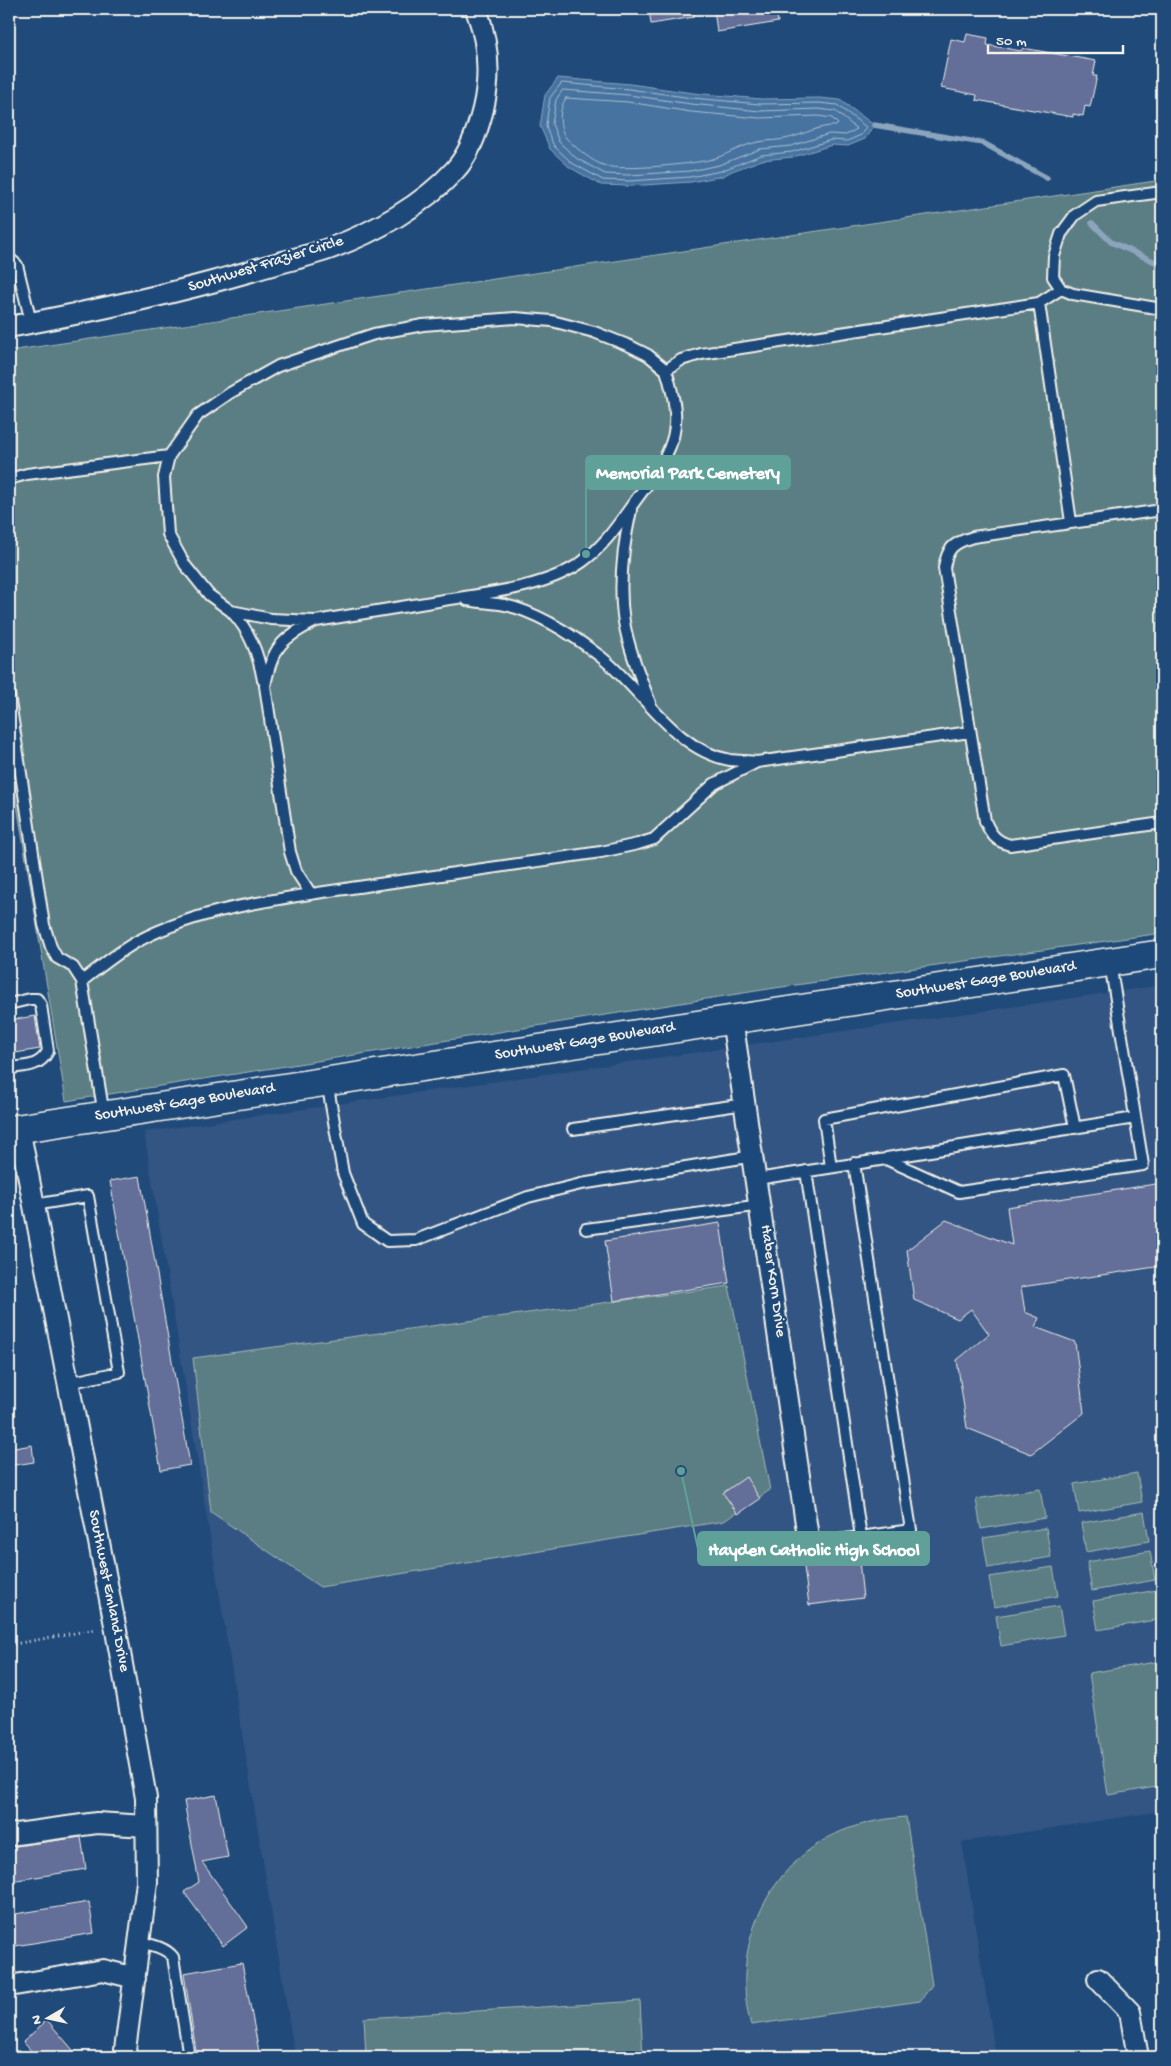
<svg xmlns="http://www.w3.org/2000/svg" width="1171" height="2066" viewBox="0 0 1171 2066" font-family="'Gochi Hand',sans-serif">
  <rect width="100%" height="100%" fill="#1f4a7a"/>
  <filter id="ink" filterUnits="userSpaceOnUse"><feTurbulence type="fractalNoise" baseFrequency=".02" numOctaves="2"/><feDisplacementMap in="SourceGraphic" scale="10" xChannelSelector="R" yChannelSelector="G"/><feConvolveMatrix kernelMatrix="1 2 1 2 8 2 1 2 1" color-interpolation-filters="sRGB"/></filter>
  <g filter="url(#ink)">
    <path fill="#335583" d="M1162,985V1811L962,1842L996,2057H295L144,1132Z"/>
    <path fill="#5a7e83" stroke="#a7b8b6" d="M1162,180V933L775,988L66,1101L9,757V351Z
      M729,1286L770,1490L724,1521L320,1587L211,1512L193,1358Z
      M1137,1473L1142,1502L1079,1513L1074,1484Z
      M1040,1489L1045,1518L981,1529L976,1499Z
      M1144,1512L1149,1541L1086,1552L1081,1523Z
      M1046,1528L1051,1557L988,1568L983,1538Z
      M1150,1551L1155,1580L1092,1591L1087,1562Z
      M1053,1567L1058,1596L994,1607L989,1577Z
      M1157,1590L1161,1619L1098,1630L1093,1601Z
      M1059,1606L1064,1635L1001,1646L996,1616Z
      M1162,1661V1786L1108,1795L1089,1673Z
      M906,1817L932,1985L920,2001L751,2025C730,1953 764,1870 833,1835C856,1824 880,1819 906,1817Z
      M640,2001L643,2057H366L364,2018Z"/>
    <path fill="#4673a1" stroke="#8ca5bd" d="M558,78L630,84L693,93L761,99L819,98L840,100L874,125L865,139L848,146L832,145L793,157L762,160L732,171L723,176L691,182L629,186L601,185L569,167L550,149L544,135L540,126L545,95Z"/>
    <g fill="none" stroke-linecap="round" stroke-linejoin="round">
      <path stroke="#aebfcc" stroke-width="1" d="M562,83L629,89L692,98L760,104L819,103L837,105L866,127L861,135L847,141L831,140L792,152L761,155L721,171L690,177L629,181L603,180L572,163L554,146L548,133L546,125L550,98Z
        M563,90L629,95L691,104L760,111L818,109L835,111L857,129L846,135L829,134L791,146L760,149L719,165L690,171L629,175L605,174L576,158L559,142L552,124L556,100Z
        M566,98L628,102L691,112L759,118L818,116L832,118L838,124L836,126C820,125 805,134 789,138C779,141 768,140 758,142C743,145 730,153 716,158C700,164 621,171 606,166C592,162 579,150 568,140C558,130 558,110 566,98Z"/>
      <path stroke="#8ca5bd" stroke-width="5.5" d="M874,125L983,143L1047,178
        M1092,223L1111,242L1162,265"/>
    </g>
    <path fill="#636e99" stroke="#f4f1e8" d="M649,9H694V17L651,24Z
      M714,9H776L778,22L717,32Z
      M967,34L988,38L987,45L1021,51L1023,48L1096,61L1093,76H1097L1090,107L1085,106L1083,116L1073,114V117L976,100L977,95L941,88L951,39L965,42Z
      M35,1016L40,1049L9,1054V1020Z
      M140,1176L190,1465L161,1470L110,1181Z
      M1162,1183V1266L1021,1287L1025,1312L1039,1318L1035,1327L1075,1342L1084,1413L1031,1454L967,1428L957,1360L989,1334L971,1309L958,1319L914,1300L907,1250L946,1220L1012,1245L1007,1207Z
      M720,1223L729,1283L614,1301L605,1241Z
      M32,1445L34,1462L9,1466V1449Z
      M746,1477L760,1499L738,1514L723,1493Z
      M859,1561L863,1598L809,1605L804,1567Z
      M216,1795L228,1857L202,1862L248,1927L223,1946L184,1892L199,1882L184,1801Z
      M81,1837L86,1869L11,1881L9,1847Z
      M89,1902L94,1933L9,1947V1915Z
      M242,1963L260,2057H197L184,1973Z
      M47,2020L79,2057H37L23,2042Z"/>
    <g fill="none" stroke-linecap="round" stroke-linejoin="round">
      <g stroke="#f4f1e8" stroke-width="14">
        <path id="lane" d="M1162,192L1096,201L1075,215L1061,234L1054,256L1053,277L1061,289L1073,294L1162,309
          M9,258L17,265L31,322
          M1061,289L1039,303L1071,522
          M9,479L27,474L169,456
          M631,510C623,546 618,585 624,622C629,650 640,676 650,703
          M1162,510L973,537C953,543 947,548 944,568L985,821C991,835 996,841 1010,845L1162,823
          M467,600C479,602 492,603 505,605C540,613 573,635 601,657C643,690 674,750 730,760C739,761 748,761 757,762L970,732
          M231,611C250,631 258,653 263,680
          M315,621L271,619L231,611L209,595L185,565L168,534L164,477L169,456L198,415L230,393L278,366L374,334L423,325L515,318L552,321L594,332L630,346L648,355L666,370
          M9,695L44,925L51,947L57,958L73,967L82,981
          M311,894L296,871L290,852L265,686C272,647 282,638 316,621C359,614 401,607 444,600C488,593 545,588 582,562C607,544 623,517 641,493C676,446 684,428 666,370L681,360L701,354L1039,303
          M9,1004L30,999H37L41,1005L48,1051C40,1067 25,1066 9,1068
          M327,1082L343,1173L363,1224L387,1241L416,1240L528,1197L581,1184L754,1156
          M104,1115L82,981C100,967 118,952 138,941C204,906 291,897 365,886C444,875 522,863 601,852L638,844L654,839L714,784L757,762
          M573,1129L745,1104
          M887,1158L1135,1118
          M831,1167L824,1119L1064,1075L1075,1128
          M806,1171L861,1537
          M757,1179L886,1159L959,1192L1143,1165L1110,963
          M34,1205L88,1196L119,1372L68,1383
          M586,1229L761,1205
          M809,1544L911,1530L854,1163
          M139,1942C151,1945 165,1947 173,1957L189,2057"/>
      </g>
      <g stroke="#f4f1e8" stroke-width="24">
        <path id="street" d="M9,327C89,312 169,295 248,272C275,263 304,258 331,248C375,232 423,205 455,170C469,155 478,129 483,109C491,75 488,41 476,9
          M732,1019L809,1544
          M19,1128L115,1625L146,1798L147,1882L125,2050L126,2057
          M9,1835L97,1823L146,1826
          M1098,1979L1130,2012L1138,2057
          M9,1986L103,1970L135,1978"/>
      </g>
      <g stroke="#f4f1e8" stroke-width="31">
        <path id="secondary" d="M9,1130L1162,954"/>
      </g>
      <path stroke="#f4f1e8" stroke-width="3" stroke-dasharray="1 4" stroke-linecap="butt" d="M9,1645L97,1629"/>
      <use href="#lane" stroke="#1f4a7a" stroke-width="10"/>
      <use href="#street" stroke="#1f4a7a" stroke-width="20"/>
      <use href="#secondary" stroke="#1f4a7a" stroke-width="28"/>
    </g>
  </g>
  <g text-anchor="middle" dominant-baseline="central" stroke-width="5" stroke-linejoin="round" paint-order="stroke">
    <g font-size="16" fill="#f4f1e8" stroke="#1f4a7a">
      <text transform="translate(266 265) rotate(-17)">Southwest Frazier Circle</text>
      <text transform="translate(986 981) rotate(-9)">Southwest Gage Boulevard</text>
      <text transform="translate(585 1042) rotate(-9)">Southwest Gage Boulevard</text>
      <text transform="translate(185 1103) rotate(-9)">Southwest Gage Boulevard</text>
      <text transform="translate(772 1281) rotate(82)">Haber Korn Drive</text>
      <text transform="translate(108 1591) rotate(79)">Southwest Emland Drive</text>
    </g>
  </g>
  <path fill="none" stroke="#5fa199" stroke-width="2" d="M586 554L586 472M681 1471L698 1549"/>
  <g fill="#5fa199" stroke="#1f4a7a" stroke-width="2">
    <circle cx="586" cy="554" r="5"/>
    <circle cx="681" cy="1471" r="5"/>
  </g>
  <g fill="#5fa199" stroke="#5fa199" stroke-width="2">
    <rect x="586" y="456" width="204" height="33" rx="5"/>
    <rect x="698" y="1532" width="231" height="33" rx="5"/>
  </g>
  <g font-size="18" text-anchor="middle" font-weight="bold" fill="#fff">
    <text x="688" y="478">Memorial Park Cemetery</text>
    <text x="814" y="1555">Hayden Catholic High School</text>
  </g>
  <rect width="1171" height="2066" fill="none" stroke="#1f4a7a" stroke-width="30"/>
  <rect x="15" y="15" width="1141" height="2036" fill="none" stroke="#f4f1e8" stroke-width="2" filter="url(#ink)"/>
  <g transform="translate(48 2018) rotate(261)" stroke="#1f4a7a" stroke-width="4" paint-order="stroke">
  <path d="M0-4L9 19L0 12L-9 19Z" fill="#f4f1e8"/>
  <text y="-8" font-size="14" font-weight="bold" text-anchor="middle" fill="#f4f1e8">N</text>
  </g>
  <path d="M988 45v8h135v-8" fill="none" stroke="#f4f1e8" stroke-width="2.5"/>
  <text x="996" y="45" font-size="15" fill="#f4f1e8" stroke="#1f4a7a" stroke-width="4" paint-order="stroke">50 m</text>
</svg>
